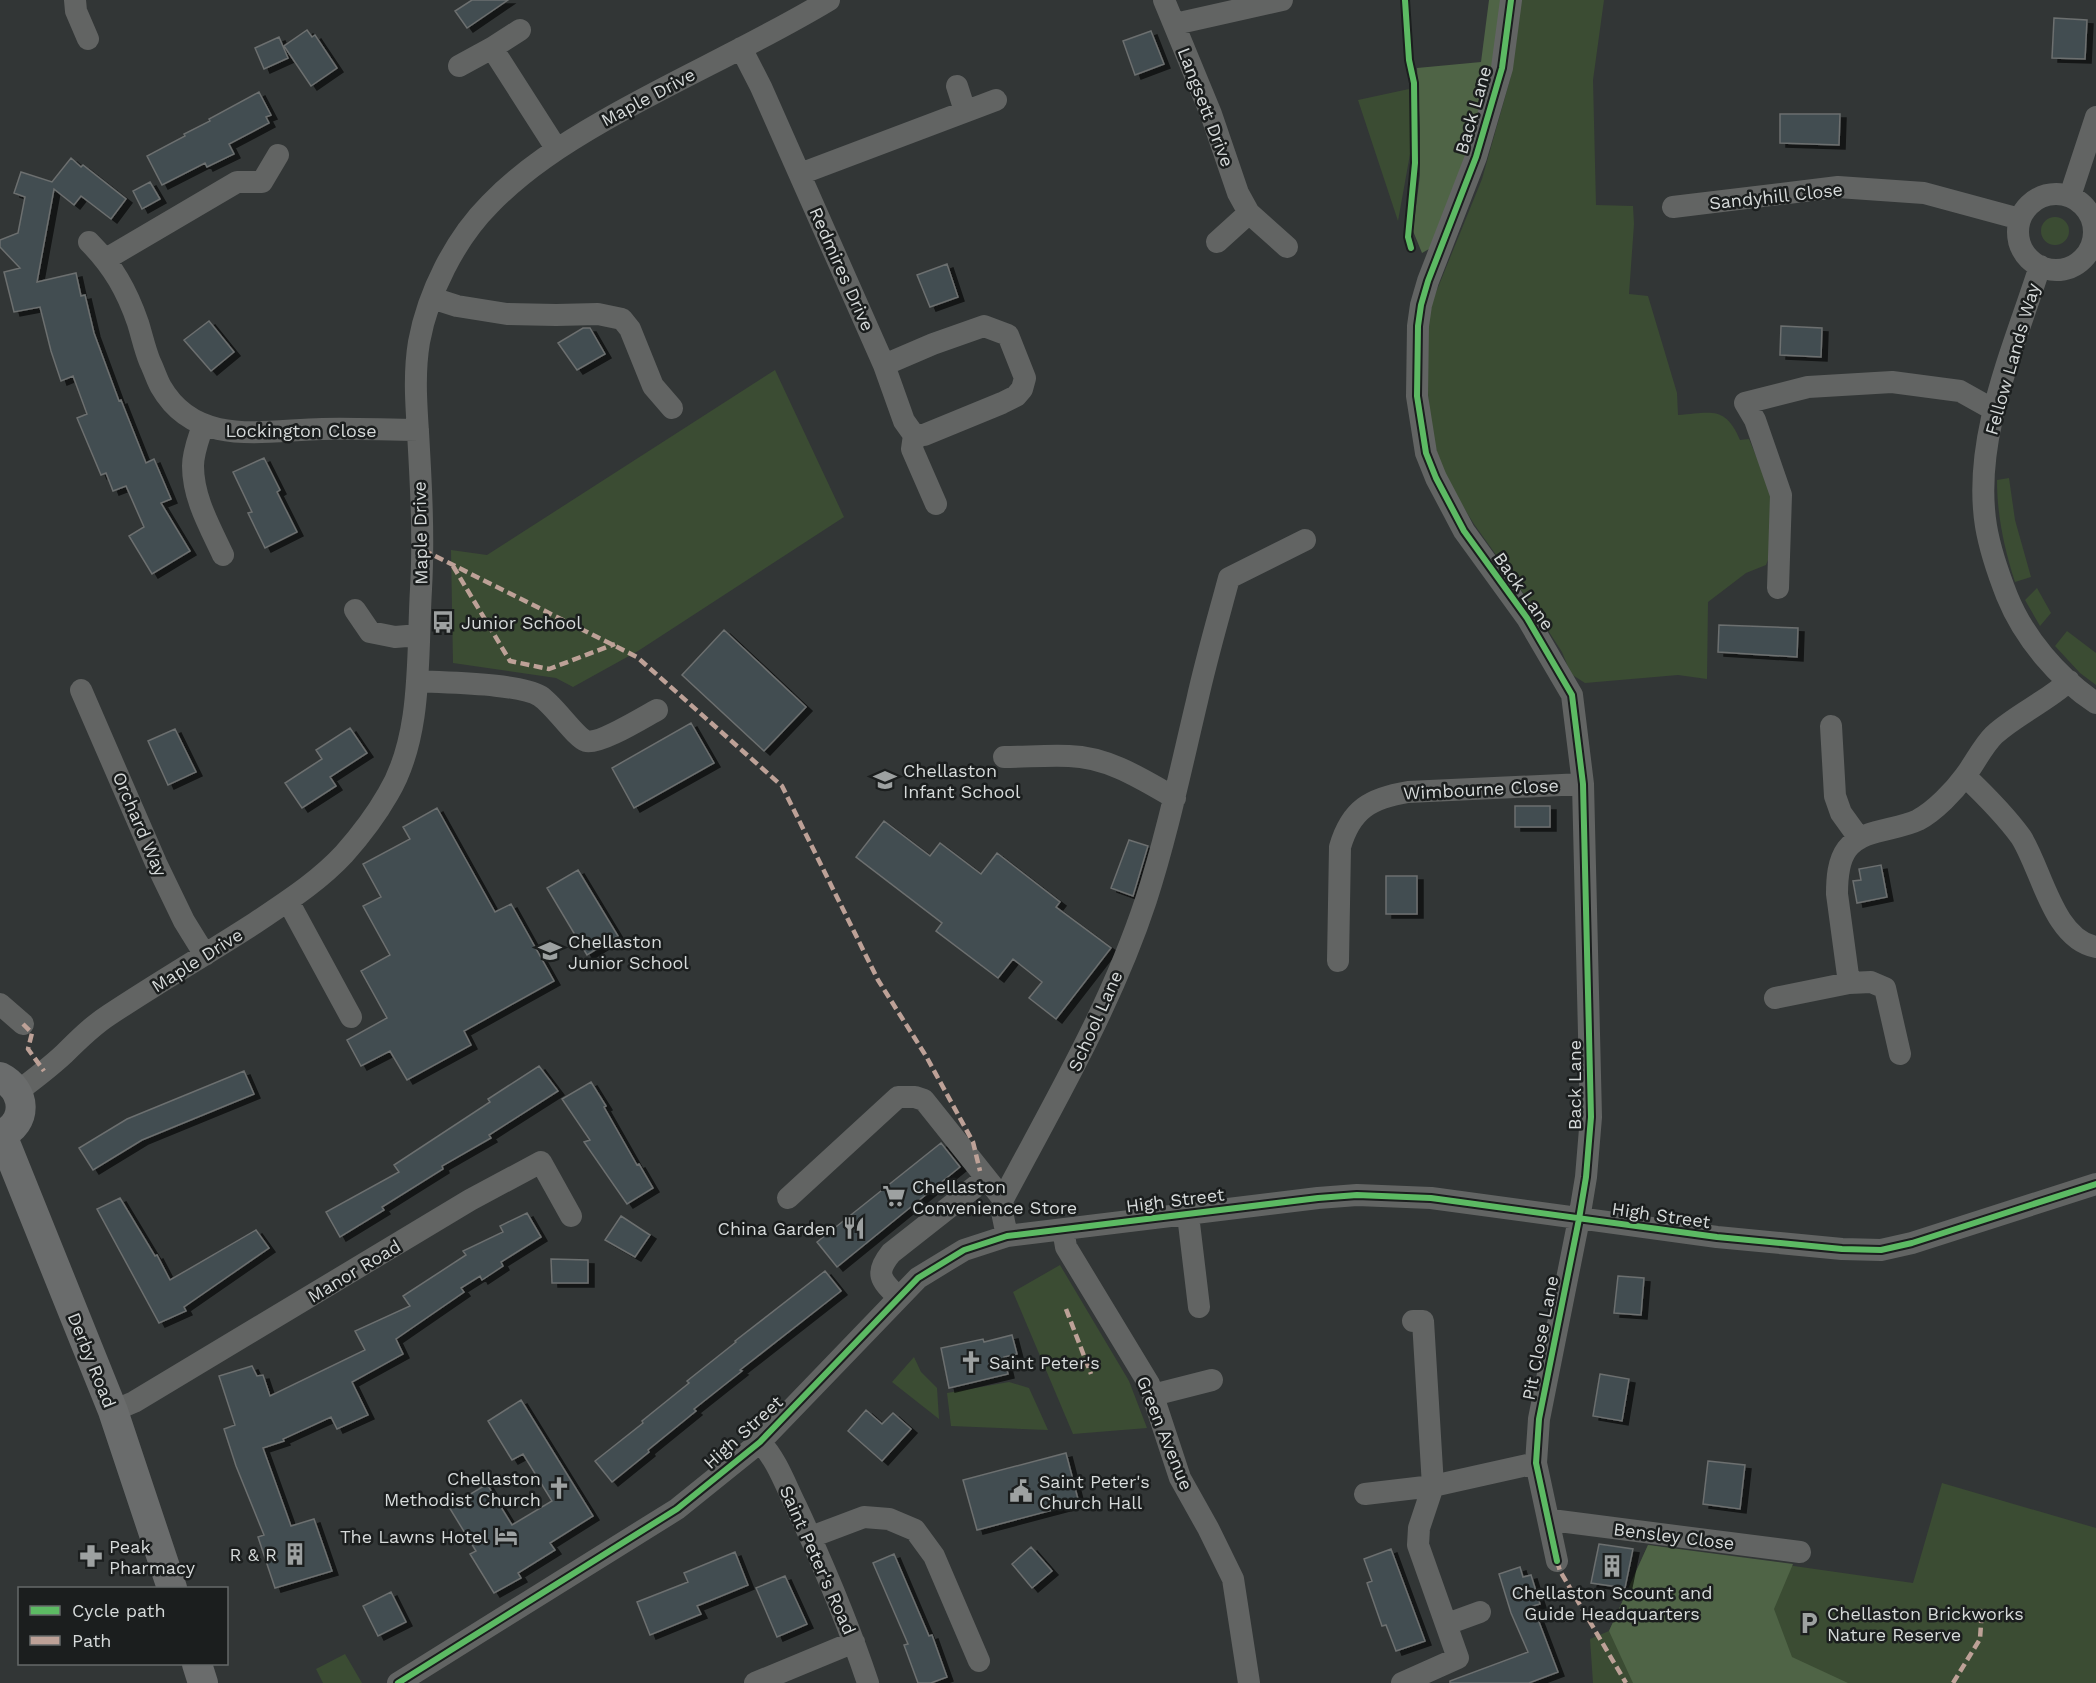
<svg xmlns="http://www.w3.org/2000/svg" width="2096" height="1683" viewBox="0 0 2096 1683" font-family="'Work Sans',sans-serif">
  <defs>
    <filter id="shadow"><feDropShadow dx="6" dy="4" stdDeviation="0" flood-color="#0009"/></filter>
  </defs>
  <rect width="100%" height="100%" fill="#323636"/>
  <path fill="#3b4c33" d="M1517,0H1604L1593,80L1596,205L1633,206L1634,224L1629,294L1648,296L1677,393L1678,415C1711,413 1725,405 1740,440L1749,439L1770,489L1771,552L1766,565L1746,573L1708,602L1707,679L1678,675L1585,683L1571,674L1562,652L1531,604L1474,524L1442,473L1430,425L1426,363L1428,312L1482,179L1511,76Z
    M1409,89L1412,143L1398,221L1358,100Z
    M2041 231a14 14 0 1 1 28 0a14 14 0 1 1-28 0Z
    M775,370L844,517L638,651L573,687L556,678L453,663L451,550L487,555Z
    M2009,478L2015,520L2031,577L2015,582C2004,548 1997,515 1997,480Z
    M2037,588L2051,613L2040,626L2025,600Z
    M2067,631L2096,653V685L2080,673L2055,646Z
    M1060,1265L1129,1381L1147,1428L1073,1434L1013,1292Z
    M914,1357L921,1372L937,1388L939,1419L892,1382Z
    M1009,1382L1029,1388L1048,1430L951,1426L947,1393Z
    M1942,1483L2096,1528V1683H1593L1590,1639L1609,1631L1648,1545L1913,1583Z
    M345,1654L362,1683H323L316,1669Z"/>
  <path fill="#4f6446" d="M1489,0H1502L1496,65L1436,245L1422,253L1413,231L1420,175V131L1417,68L1481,62Z
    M1648,1545L1793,1564L1774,1609L1792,1657L1848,1683H1633L1609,1631Z"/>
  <path fill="#434d51" stroke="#6c6f6f" stroke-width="1.5" filter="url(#shadow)" d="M472,0H508L467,28L455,11Z
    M2054,18L2087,20L2085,59L2052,58Z
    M307,30L312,37L315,35L337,68L311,86L284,46Z
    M1151,31L1164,64L1135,75L1123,41Z
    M279,37L288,58L264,69L255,48Z
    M259,92L271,115L266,117L269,123L229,144L234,154L207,167L205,163L162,185L147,156L185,136L184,134L210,121L209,119Z
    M1780,114H1840L1839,145L1780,143Z
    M71,158L81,167L83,165L126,199L111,219L81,196L74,205L54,189L37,282L76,273L81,296L85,295L94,333L119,401L121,400L146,463L154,459L171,499L161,503L190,551L152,574L129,536L144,527L126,486L113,491L106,473L101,475L77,418L87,414L73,376L61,381L51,351L40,307L14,312L4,272L20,268L0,247V240L18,233L25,197L14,193L21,172L52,182Z
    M150,182L160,199L142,209L133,191Z
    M947,264L958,297L930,307L917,275Z
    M209,321L234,352L211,371L184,340Z
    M1781,326L1822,328L1821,357L1780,355Z
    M583,328H590L605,354L577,370L558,343Z
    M264,458L280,490L277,492L297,532L265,548L248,513L252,512L233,472Z
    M1719,625L1798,628L1797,657L1718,652Z
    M724,630L806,707L764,751L682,675Z
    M691,723L714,763L634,808L612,768Z
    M350,728L367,753L330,777L336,786L302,808L285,783L322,759L316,750Z
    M175,729L196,772L168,785L148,741Z
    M1515,806H1550V827H1515Z
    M437,808L495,912L511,904L554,981L464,1031L471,1045L407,1080L390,1051L361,1066L347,1040L387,1018L361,971L390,955L363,906L381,897L363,864L410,839L403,827Z
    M884,821L930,856L940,843L981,874L997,853L1060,902L1056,907L1111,948L1056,1019L1029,998L1042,982L1013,959L998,978L936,931L942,923L856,857Z
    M1129,840L1148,846L1133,896L1111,888Z
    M1881,865L1887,897L1857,903L1853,881L1861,880L1859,869Z
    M578,870L618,936L587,955L547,888Z
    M1386,876H1417V914H1386Z
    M539,1066L558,1091L489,1135L491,1138L442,1166L443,1169L382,1207L384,1210L340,1237L326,1212L399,1172L394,1165L490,1102L488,1099Z
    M244,1071L254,1094L142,1140L93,1170L79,1148L127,1119Z
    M591,1082L606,1106L604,1107L637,1165L639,1164L653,1188L627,1204L584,1142L590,1140L562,1099Z
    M941,1143L960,1167L837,1267L817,1242Z
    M120,1198L155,1256L157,1255L170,1280L256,1230L269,1248L184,1307L186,1311L159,1323L97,1209Z
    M527,1213L541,1237L501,1262L503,1266L482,1280L480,1276L461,1288L464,1292L396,1339L403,1354L352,1382L368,1415L337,1429L331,1417L283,1439L284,1441L263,1448L291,1526L314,1519L332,1571L275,1588L258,1537L264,1535L236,1466L224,1429L235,1425L219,1376L252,1366L257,1376L263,1375L270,1396L365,1350L355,1331L410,1306L403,1296L466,1255L463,1251L503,1232L500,1226Z
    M621,1216L650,1235L635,1257L605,1240Z
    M551,1259L588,1260V1283H552Z
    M825,1271L841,1291L740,1370L742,1371L694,1409L696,1411L648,1450L649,1452L612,1482L595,1461L643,1423L642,1421L689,1383L687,1381L736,1342L735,1341Z
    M1618,1276L1644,1278L1641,1315L1614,1313Z
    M1012,1335L1017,1354L1004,1357L1008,1374L949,1388L941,1348L983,1339L984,1342Z
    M1600,1374L1629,1379L1622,1421L1593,1416Z
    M521,1400L593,1516L550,1543L555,1550L518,1573L521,1578L494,1593L470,1554L476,1551L449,1507L487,1484L512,1525L552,1501L523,1454L512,1460L488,1421Z
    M866,1410L882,1424L893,1413L911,1429L882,1461L848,1431Z
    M1066,1453L1079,1503L977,1530L963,1480Z
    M1708,1461L1745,1465L1740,1509L1703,1504Z
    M1599,1544L1633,1549L1625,1588L1591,1583Z
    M1031,1547L1052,1571L1032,1588L1012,1564Z
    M1391,1549L1425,1641L1396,1651L1386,1625L1382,1626L1367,1583L1372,1581L1364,1559Z
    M735,1552L748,1585L697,1606L701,1614L650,1635L637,1602L688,1582L684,1573Z
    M894,1554L929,1636L932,1635L947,1677L931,1683H918L904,1645L908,1644L873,1563Z
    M1520,1567L1523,1577L1531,1575L1540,1604L1533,1606L1558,1672L1529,1683H1450V1681L1528,1652L1511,1613L1499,1574Z
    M785,1576L807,1624L777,1637L756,1588Z
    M391,1592L406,1622L378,1636L363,1606Z"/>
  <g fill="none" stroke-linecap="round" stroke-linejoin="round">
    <path stroke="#626463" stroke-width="22" d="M75,0L76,11L88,39
      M1164,0L1211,114L1238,193L1249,213L1287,247
      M1511,0L1502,68L1476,157L1428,281L1421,305L1418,326L1417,396L1426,453L1436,478L1464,531L1527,618L1572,695L1583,784L1591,1117L1586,1177L1579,1219L1539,1419L1536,1463L1557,1561
      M1175,24L1282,0
      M492,48L556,148
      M741,48L761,87L884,365L904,421L914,435H924L1002,403L1016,396L1022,389L1025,378L1008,335L984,326L933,344L884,365
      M459,66L492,48L520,30
      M957,86L965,111
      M800,174L996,100
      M2018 232a38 38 0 1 1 76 0a38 38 0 1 1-76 0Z
      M2070,196L2096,117
      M1673,207L1838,187L1924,193L2020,219
      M89,242C113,266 127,291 138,323C142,336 145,350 150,362C154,370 157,380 161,387C196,448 265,430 322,429C354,428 386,430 418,430
      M1217,242L1249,213
      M106,259L237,182H262L278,155
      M2040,266C2014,348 1972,439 1986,526C1990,550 1998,573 2007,596C2024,638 2058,678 2096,703
      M432,298L457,306L507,314L556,315L598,314L622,319L630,329L653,386L672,408
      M203,425C199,438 193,452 193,466C193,498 210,527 223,555
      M914,435L912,449L936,504
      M1778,588L1781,495L1755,420L1745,403L1808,387L1892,382L1960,391L1994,410
      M355,610L370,632L395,637L419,635
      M417,681C446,683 518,683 540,696C555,706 575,737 586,741C599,745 644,717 657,710
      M81,690L156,863L184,921L205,955
      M1831,726L1835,796L1841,813L1859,838
      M1004,757C1025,757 1047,755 1069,756C1108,757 1142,779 1175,798
      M1965,776C1985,795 2005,815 2021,837C2042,870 2053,939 2096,947
      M288,901L351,1017
      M1338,961L1340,847C1351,809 1371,798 1408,792L1583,784
      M1849,983L1837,894C1837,879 1838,861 1847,849C1863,828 1896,831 1918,820C1935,811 1954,791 1965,776C1975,763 1982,747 1994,735C2017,714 2046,702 2069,681
      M1775,998L1849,983L1871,982L1885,988L1900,1054
      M0,1004L23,1024
      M17,1092C33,1080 49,1068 64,1054C78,1040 92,1026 109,1015C157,983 207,954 255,923C286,902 318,882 344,854C360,836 376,815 388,794C423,736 417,655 421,589C424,537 421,484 418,432C416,402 414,372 419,342C428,293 455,239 490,204C523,170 563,144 605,120C678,78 756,44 829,0
      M788,1198L898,1097H915L924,1100L1003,1199
      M1188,1215L1199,1307
      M1063,1229L1066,1247L1149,1384L1180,1478L1208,1528L1233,1579L1249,1683
      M1007,1236L1002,1212L1003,1199C1055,1101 1111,1006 1146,900C1167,835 1181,768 1197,701C1206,660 1218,619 1229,578L1305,540
      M898,1297C881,1280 874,1274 891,1253L985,1179
      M1153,1395L1212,1380
      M113,1411L134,1402L470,1200L541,1162L571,1216
      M760,1442C777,1460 785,1484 796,1506C823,1564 848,1623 868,1683
      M1365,1494L1433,1486L1536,1463
      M1549,1522L1559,1521L1800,1552
      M811,1537L864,1517L889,1519L915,1530L934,1556L979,1661
      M1447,1624L1480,1612
      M398,1683L677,1509L760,1442L918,1278L964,1250L1007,1236L1318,1198L1357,1195L1431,1198L1717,1237L1842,1249L1881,1250L1912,1243L2096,1184
      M755,1683L854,1642
      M1402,1683L1458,1658L1418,1545L1419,1528L1433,1486L1423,1321H1413"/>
    <path stroke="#6a6c6c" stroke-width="30" d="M0,1077C26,1090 29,1123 0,1135
      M2,1135L113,1411L172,1588
      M197,1664L203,1683"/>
    <path stroke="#bda197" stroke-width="4.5" stroke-dasharray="9 4.5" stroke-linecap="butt" d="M423,550L637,657L782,786L878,980L926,1056L973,1142L980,1171
      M453,566L510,661L549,669L615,644
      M23,1024L32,1033L28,1049L44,1071
      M1066,1309L1091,1374
      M1557,1561L1560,1571L1626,1683
      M1953,1683L1980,1639L1982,1609"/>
    <g stroke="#1b1e1e" stroke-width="10">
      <path id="cycleway" d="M1405,0L1409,60L1414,83L1415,163L1408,237L1411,248
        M1511,0L1502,68L1476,157L1428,281L1421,305L1418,326L1417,396L1426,453L1436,478L1464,531L1527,618L1572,695L1583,784L1591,1117L1586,1177L1579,1219L1539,1419L1536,1463L1557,1561
        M398,1683L677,1509L760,1442L918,1278L964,1250L1007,1236L1318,1198L1357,1195L1431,1198L1717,1237L1842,1249L1881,1250L1912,1243L2096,1184"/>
    </g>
    <use href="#cycleway" stroke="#5cba63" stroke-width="6"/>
  </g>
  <defs>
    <g id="bus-bare" transform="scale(1.8)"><path d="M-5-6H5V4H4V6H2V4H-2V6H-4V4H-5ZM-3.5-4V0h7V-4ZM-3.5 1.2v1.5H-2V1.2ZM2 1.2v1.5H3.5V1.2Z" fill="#9da1a1" stroke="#1b1e1e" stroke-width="2.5" paint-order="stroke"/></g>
    <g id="school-bare" transform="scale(1.8)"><path d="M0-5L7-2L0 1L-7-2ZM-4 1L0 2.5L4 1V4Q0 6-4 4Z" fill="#9da1a1" stroke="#1b1e1e" stroke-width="2.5" paint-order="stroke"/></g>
    <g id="supermarket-bare" transform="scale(1.8)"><path d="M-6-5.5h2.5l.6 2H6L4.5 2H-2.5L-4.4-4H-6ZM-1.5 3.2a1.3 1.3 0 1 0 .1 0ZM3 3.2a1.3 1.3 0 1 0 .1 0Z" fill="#9da1a1" stroke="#1b1e1e" stroke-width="2.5" paint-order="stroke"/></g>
    <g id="restaurant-bare" transform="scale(1.8)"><path d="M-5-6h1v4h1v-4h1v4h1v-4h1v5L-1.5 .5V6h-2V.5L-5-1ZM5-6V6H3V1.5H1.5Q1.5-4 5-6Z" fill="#9da1a1" stroke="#1b1e1e" stroke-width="2.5" paint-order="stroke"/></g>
    <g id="church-bare" transform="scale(1.8)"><path d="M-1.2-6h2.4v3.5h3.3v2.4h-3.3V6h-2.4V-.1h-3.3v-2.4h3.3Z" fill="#9da1a1" stroke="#1b1e1e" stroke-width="2.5" paint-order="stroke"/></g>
    <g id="civic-bare" transform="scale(1.8)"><path d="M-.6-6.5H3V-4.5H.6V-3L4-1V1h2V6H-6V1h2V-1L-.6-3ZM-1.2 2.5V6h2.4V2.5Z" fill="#9da1a1" stroke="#1b1e1e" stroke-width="2.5" paint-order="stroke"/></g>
    <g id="hotel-bare" transform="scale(1.8)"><path d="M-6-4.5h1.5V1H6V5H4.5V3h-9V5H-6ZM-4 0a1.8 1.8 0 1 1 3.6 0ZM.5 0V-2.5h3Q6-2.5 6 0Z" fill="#9da1a1" stroke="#1b1e1e" stroke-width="2.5" paint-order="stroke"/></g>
    <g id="building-bare" transform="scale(1.8)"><path d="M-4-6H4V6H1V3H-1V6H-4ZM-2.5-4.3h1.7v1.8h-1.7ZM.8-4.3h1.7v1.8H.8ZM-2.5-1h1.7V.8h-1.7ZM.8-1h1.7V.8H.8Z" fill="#9da1a1" stroke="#1b1e1e" stroke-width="2.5" paint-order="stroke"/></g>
    <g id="pharmacy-bare" transform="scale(1.8)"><path d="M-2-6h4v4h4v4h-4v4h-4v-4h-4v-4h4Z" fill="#9da1a1" stroke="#1b1e1e" stroke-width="2.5" paint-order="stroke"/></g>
    <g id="parking-bare" transform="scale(1.8)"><path d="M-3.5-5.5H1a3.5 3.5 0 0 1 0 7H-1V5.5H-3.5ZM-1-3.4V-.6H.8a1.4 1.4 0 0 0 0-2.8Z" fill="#9da1a1" stroke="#1b1e1e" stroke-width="2.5" paint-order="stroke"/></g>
  </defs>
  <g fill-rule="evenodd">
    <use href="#bus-bare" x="443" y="622"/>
    <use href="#school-bare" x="885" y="780"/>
    <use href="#school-bare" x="550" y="951"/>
    <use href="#supermarket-bare" x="894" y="1196"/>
    <use href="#restaurant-bare" x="854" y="1228"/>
    <use href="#church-bare" x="971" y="1362"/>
    <use href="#church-bare" x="559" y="1488"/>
    <use href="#civic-bare" x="1021" y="1491"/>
    <use href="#hotel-bare" x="506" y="1536"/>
    <use href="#building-bare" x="295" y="1554"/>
    <use href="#pharmacy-bare" x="91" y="1556"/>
    <use href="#building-bare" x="1612" y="1566"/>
    <use href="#parking-bare" x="1809" y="1623"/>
  </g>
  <g text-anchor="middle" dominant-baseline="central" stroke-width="5" stroke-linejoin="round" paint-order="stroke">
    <g font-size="18" fill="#d6dada" stroke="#1b1e1e">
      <text transform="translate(648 97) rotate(-28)">Maple Drive</text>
      <text transform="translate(1206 107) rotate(69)">Langsett Drive</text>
      <text transform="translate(1473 110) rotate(-74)">Back Lane</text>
      <text transform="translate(1776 196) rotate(-6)">Sandyhill Close</text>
      <text transform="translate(842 269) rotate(66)">Redmires Drive</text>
      <text transform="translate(2012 359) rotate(-74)">Fellow Lands Way</text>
      <text x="301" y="430">Lockington Close</text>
      <text transform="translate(420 533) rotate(-91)">Maple Drive</text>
      <text transform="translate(1524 591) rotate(55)">Back Lane</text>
      <text transform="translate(1481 789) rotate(-3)">Wimbourne Close</text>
      <text transform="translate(140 824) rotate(67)">Orchard Way</text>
      <text transform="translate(197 960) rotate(-32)">Maple Drive</text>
      <text transform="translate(1095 1021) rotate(-66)">School Lane</text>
      <text transform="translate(1574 1085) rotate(-90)">Back Lane</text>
      <text transform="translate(1175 1200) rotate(-7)">High Street</text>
      <text transform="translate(1661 1215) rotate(8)">High Street</text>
      <text transform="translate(354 1271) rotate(-31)">Manor Road</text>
      <text transform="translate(1540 1338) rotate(-79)">Pit Close Lane</text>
      <text transform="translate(92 1360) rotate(68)">Derby Road</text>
      <text transform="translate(743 1432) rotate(-42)">High Street</text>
      <text transform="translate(1165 1433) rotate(68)">Green Avenue</text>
      <text transform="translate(1674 1536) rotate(7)">Bensley Close</text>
      <text transform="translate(818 1560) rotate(66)">Saint Peter's Road</text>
    </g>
    <g font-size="18" fill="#d6dada" stroke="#1b1e1e" text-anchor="start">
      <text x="461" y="622">Junior School</text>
      <text x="903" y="770">Chellaston<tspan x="903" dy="21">Infant School</tspan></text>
      <text x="568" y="941">Chellaston<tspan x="568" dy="21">Junior School</tspan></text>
      <text x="912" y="1186">Chellaston<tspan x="912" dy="21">Convenience Store</tspan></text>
      <text x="836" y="1228" text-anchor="end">China Garden</text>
      <text x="989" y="1362">Saint Peter's</text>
      <text x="541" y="1478" text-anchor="end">Chellaston<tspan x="541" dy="21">Methodist Church</tspan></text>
      <text x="1039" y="1481">Saint Peter's<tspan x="1039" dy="21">Church Hall</tspan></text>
      <text x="488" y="1536" text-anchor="end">The Lawns Hotel</text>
      <text x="109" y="1546">Peak<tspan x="109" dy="21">Pharmacy</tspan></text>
      <text x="277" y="1554" text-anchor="end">R &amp; R</text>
      <text x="1612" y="1592" text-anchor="middle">Chellaston Scount and<tspan x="1612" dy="21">Guide Headquarters</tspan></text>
      <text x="1827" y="1613">Chellaston Brickworks<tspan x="1827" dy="21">Nature Reserve</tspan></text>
    </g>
  </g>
  <rect x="18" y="1587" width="210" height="78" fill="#1b1e1e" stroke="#666969" stroke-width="1.5"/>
  <rect x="30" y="1606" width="30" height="9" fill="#5cba63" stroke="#666969" stroke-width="1.5"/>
  <text x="72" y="1617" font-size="18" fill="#d6dada">Cycle path</text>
  <rect x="30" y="1636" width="30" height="9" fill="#bda197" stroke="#666969" stroke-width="1.5"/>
  <text x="72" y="1647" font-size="18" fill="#d6dada">Path</text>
</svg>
